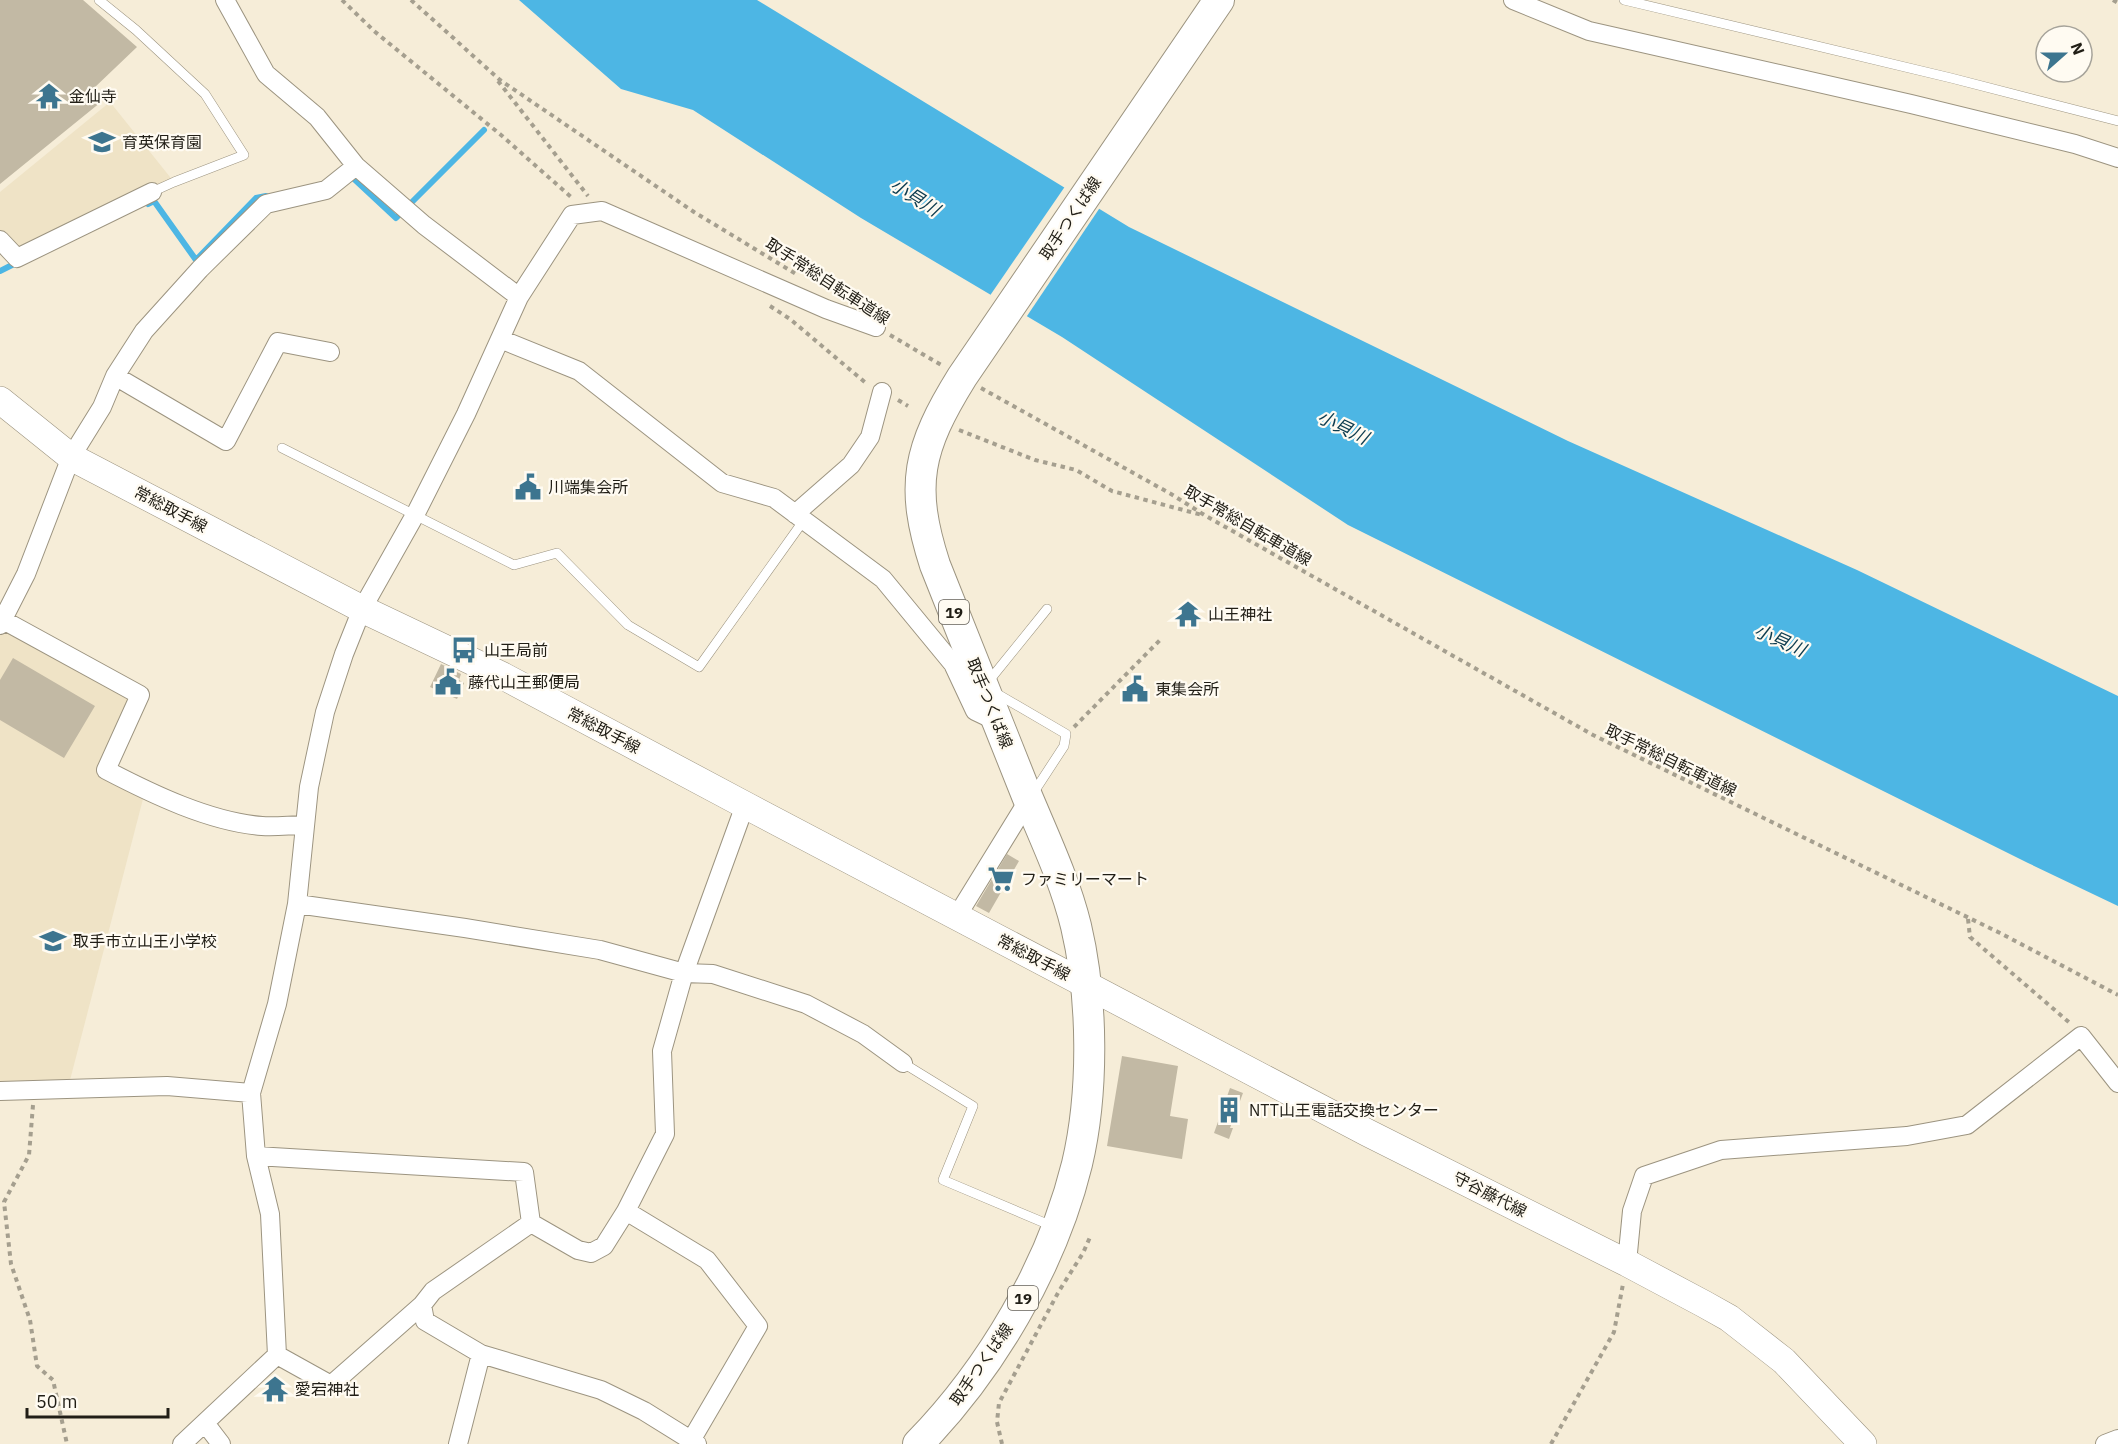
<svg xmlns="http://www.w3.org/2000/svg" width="2118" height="1444" viewBox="0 0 2118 1444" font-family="'IBM Plex Sans','Noto Sans JP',sans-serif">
  <rect width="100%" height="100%" fill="#f6edd8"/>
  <path fill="#efe3c6" d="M110,102L174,182L17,258L0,240V192Z
    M0,626L129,699L98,773L143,799L69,1084L0,1087Z"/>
  <path fill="#4db6e4" d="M519,0H757L1129,227L1568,441L1857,570L2118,696V906L2028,863L1348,525L1062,337L861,218L693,110L621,89Z"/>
  <path fill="#f6edd8" d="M1066,185L1101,206L1025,319L989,297Z"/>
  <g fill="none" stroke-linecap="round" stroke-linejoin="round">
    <path stroke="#4db6e4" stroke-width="6" d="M349,180L352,177L396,218L484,130
      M148,204L154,201L196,260L256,198L266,196
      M0,271L18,262"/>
  </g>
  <path fill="#c2b9a4" d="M0,0H83L137,47L93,89L101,102L0,184Z
    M13,658L95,706L64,758L0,720V680Z
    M441,664L461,674L459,680L464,683L457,699L430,687Z
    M1007,854L1019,861L989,913L976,906Z
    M1122,1056L1178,1066L1170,1116L1188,1119L1182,1159L1107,1146Z
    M1230,1088L1243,1093L1230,1128H1233L1229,1139L1214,1133Z"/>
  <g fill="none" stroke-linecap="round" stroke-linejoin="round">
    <g stroke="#9c9480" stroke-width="10">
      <path id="lane" d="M99,0L136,30L205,94L244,155L174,182L152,192
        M1624,0L1951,78L2118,121
        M282,448L514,565L557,553L628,625L699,667L804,520
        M988,682L1047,609
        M994,692L1066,734L1064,746L1032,795
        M903,1063L973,1106L943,1180L1052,1226"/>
    </g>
    <g stroke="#9c9480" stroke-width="20">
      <path id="street" d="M225,0L266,74L317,117L356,166L424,225L519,297
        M1513,0L1589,31L1911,104L2075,144L2118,158
        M0,240L17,258L152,192
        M500,339L579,371L722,483L774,498L883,579L953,664L975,711L998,722
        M115,376L226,441L278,342L330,352
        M795,514L851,465L870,437L882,392
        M3,620L140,695L106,770C152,794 210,822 262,826C276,827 291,825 304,825
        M0,625L26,574L71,457L102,407L115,376L144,331L200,269L266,204L326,190L356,166
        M297,904L465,928L600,950L684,973L713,974L806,1004L863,1034L903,1063
        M957,916L1029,799
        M0,1091L167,1086L251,1093
        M256,1156L524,1172L531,1223
        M626,1211L707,1260L758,1326L689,1444
        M531,1223L578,1250L591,1253L604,1246L626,1211L665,1134L662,1051L684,973L745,805
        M531,1223L433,1291L422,1305L425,1321L481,1354L601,1390L644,1411L697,1444
        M1627,1263L1632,1211L1644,1176L1721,1150L1907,1136L1967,1125L2081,1036L2118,1083
        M277,1355L331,1385L422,1305
        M205,1423L221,1444
        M182,1444L277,1355L270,1214L256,1156L251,1093L277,1004L297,904L309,787L325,712L344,654L362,609L415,515L466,414L519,297L572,215L602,211L826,309L876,327
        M458,1444L481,1354
        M2105,1444L2118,1439"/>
    </g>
    <g stroke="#9c9480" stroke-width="28">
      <path id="secondary" d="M0,400L71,457L362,609L503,676L745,805L1368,1133L1627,1263L1704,1304L1729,1318L1784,1361L1863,1444"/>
    </g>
    <g stroke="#9c9480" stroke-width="32">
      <path id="primary" d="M918,1444C991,1369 1052,1266 1077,1164C1094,1092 1093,998 1076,926C1065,881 1045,839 1027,796C997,719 966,642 935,565C909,485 918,448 962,377L1219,0"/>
    </g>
    <path stroke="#a59f8f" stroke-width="4" stroke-dasharray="4.5 4.5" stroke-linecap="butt" d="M342,0L374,31L501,135L571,197
      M411,0L500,80L694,212L796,274
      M2113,0L2118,3
      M498,81L588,196
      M770,306L790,319L867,384
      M890,335L943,366
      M981,388L1171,494L1206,516L1593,735L2000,933L2118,995
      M898,400L908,406
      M959,430L1035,460L1076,470L1112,491L1202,515
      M1074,727L1160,640
      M1968,919L1970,937L2071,1024
      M33,1105L29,1155L4,1202L11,1264L30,1320L37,1366L53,1380L67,1444
      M1002,1444L997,1422L999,1403L1059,1291L1083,1253L1091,1235
      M1551,1444L1614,1332L1623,1284"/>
    <use href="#lane" stroke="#fff" stroke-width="9"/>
    <use href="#street" stroke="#fff" stroke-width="18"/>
    <use href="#secondary" stroke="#fff" stroke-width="27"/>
    <use href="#primary" stroke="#fff" stroke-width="30"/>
  </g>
  <defs>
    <g id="temple-bare" transform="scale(2.07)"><path d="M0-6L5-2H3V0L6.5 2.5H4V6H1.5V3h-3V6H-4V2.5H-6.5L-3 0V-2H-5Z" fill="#3d758f" stroke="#fffbf2" stroke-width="2.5" paint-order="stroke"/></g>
    <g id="school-bare" transform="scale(2.07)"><path d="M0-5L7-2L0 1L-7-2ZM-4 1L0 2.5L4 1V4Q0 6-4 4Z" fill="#3d758f" stroke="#fffbf2" stroke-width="2.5" paint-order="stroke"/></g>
    <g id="civic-bare" transform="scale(2.07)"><path d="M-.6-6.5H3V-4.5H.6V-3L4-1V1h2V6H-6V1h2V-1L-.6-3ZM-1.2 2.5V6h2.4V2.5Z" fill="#3d758f" stroke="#fffbf2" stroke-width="2.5" paint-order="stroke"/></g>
    <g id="bus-bare" transform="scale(2.07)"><path d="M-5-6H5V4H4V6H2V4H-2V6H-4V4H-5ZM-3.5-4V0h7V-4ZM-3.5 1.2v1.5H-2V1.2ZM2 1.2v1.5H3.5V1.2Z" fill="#3d758f" stroke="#fffbf2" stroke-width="2.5" paint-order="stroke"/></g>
    <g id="supermarket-bare" transform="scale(2.07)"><path d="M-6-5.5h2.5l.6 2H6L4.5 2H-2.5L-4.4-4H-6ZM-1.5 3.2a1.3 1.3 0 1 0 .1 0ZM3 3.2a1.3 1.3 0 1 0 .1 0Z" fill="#3d758f" stroke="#fffbf2" stroke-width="2.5" paint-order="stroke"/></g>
    <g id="building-bare" transform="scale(2.07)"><path d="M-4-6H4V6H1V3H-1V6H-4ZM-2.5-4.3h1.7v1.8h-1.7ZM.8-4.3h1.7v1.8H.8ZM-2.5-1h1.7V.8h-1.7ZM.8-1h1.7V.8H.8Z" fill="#3d758f" stroke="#fffbf2" stroke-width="2.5" paint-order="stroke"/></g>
  </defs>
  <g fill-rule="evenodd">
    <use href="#temple-bare" x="49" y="96"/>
    <use href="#school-bare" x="102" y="142"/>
    <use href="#civic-bare" x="528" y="487"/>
    <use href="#temple-bare" x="1188" y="614"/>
    <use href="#bus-bare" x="464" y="650"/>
    <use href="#civic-bare" x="448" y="682"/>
    <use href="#civic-bare" x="1135" y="689"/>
    <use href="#supermarket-bare" x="1001" y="879"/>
    <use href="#school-bare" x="53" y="941"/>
    <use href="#building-bare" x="1229" y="1110"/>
    <use href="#temple-bare" x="275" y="1389"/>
  </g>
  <g text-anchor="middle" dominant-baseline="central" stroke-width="4.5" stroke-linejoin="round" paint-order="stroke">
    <g fill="#fffbf2" stroke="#646058" stroke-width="1.5">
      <rect x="939" y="600" width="30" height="24" rx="4.5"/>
      <rect x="1008" y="1286" width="30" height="24" rx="4.5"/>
    </g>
    <g font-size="15" font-weight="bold" fill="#211e16">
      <text x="954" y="612">19</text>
      <text x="1023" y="1298">19</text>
    </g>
    <g font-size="16" fill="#211e16" stroke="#fffbf2" text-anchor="start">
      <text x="69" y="96">金仙寺</text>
      <text x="122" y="142">育英保育園</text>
      <text x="548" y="487">川端集会所</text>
      <text x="1208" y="614">山王神社</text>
      <text x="484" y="650">山王局前</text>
      <text x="468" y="682">藤代山王郵便局</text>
      <text x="1155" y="689">東集会所</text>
      <text x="1021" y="879">ファミリーマート</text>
      <text x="73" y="941">取手市立山王小学校</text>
      <text x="1249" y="1110">NTT山王電話交換センター</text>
      <text x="295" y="1389">愛宕神社</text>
    </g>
    <g font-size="16" fill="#211e16" stroke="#fffbf2">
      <text transform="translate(1070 218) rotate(-56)">取手つくば線</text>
      <text transform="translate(828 281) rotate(33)">取手常総自転車道線</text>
      <text transform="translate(171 509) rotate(28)">常総取手線</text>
      <text transform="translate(1248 525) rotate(30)">取手常総自転車道線</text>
      <text transform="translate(990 703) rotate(68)">取手つくば線</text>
      <text transform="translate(604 730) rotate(28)">常総取手線</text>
      <text transform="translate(1671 760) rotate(26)">取手常総自転車道線</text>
      <text transform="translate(1034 957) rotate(28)">常総取手線</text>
      <text transform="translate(1490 1194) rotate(27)">守谷藤代線</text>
      <text transform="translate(981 1364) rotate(-55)">取手つくば線</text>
    </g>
    <g font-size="18" font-style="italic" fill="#0d3c4f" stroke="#fffbf2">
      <text transform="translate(915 197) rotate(32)">小貝川</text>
      <text transform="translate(1343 427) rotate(26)">小貝川</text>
      <text transform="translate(1780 640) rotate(24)">小貝川</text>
    </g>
  </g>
  <g transform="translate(2064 54) rotate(69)"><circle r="28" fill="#fffbf2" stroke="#a6a39a" stroke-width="1.5"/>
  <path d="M0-4.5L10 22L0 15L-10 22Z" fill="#3d758f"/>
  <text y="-9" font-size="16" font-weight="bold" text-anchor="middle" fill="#211e16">N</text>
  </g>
  <path d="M27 1408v9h141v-9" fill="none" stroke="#211e16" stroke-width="3"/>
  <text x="36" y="1408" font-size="18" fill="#211e16" stroke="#fffbf2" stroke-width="4.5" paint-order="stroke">50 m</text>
</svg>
